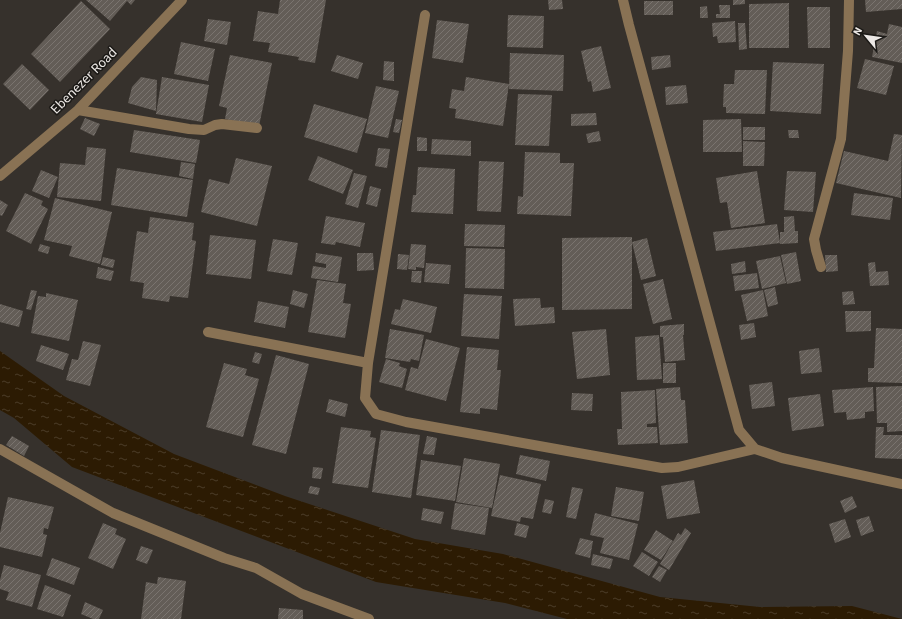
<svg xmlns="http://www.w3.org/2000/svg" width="902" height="619" viewBox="0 0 902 619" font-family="'Source Sans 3',sans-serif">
  <defs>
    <pattern id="water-ripples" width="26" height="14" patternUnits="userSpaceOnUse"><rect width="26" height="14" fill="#2c1b03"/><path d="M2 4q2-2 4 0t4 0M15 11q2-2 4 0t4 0" fill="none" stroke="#4b3c28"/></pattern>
    <pattern id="building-hatch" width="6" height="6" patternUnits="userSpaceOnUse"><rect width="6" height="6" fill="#635d57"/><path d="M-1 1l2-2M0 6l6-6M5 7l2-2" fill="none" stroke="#7a746f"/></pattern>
  </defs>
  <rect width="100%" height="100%" fill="#36312c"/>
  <path fill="url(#water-ripples)" d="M0,351L64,396L174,454L285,496L415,539L503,554L660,597L760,607L852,606L902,619H567L505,603L376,582L72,467L14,418L0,410Z"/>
  <path fill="url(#building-hatch)" d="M86,0H135L131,5L127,1L110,21Z
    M280,0H326L315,63L298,60L299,57L268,52L270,43L253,41L258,11L278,14Z
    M548,0H562L563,9L549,10Z
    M733,0H745V4L733,5Z
    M865,0H902V9L866,12Z
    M81,1L110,29L60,82L31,54Z
    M644,1H673V15H644Z
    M789,3V48H749V4Z
    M719,5H730V18H716V14H720Z
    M707,6L708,18H700V7Z
    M807,7H830V48H808Z
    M508,15L544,16L543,48L507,47Z
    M208,19L231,22L227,45L204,41Z
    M437,20L469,24L463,63L432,58Z
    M735,21L736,42L718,43L717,36L713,37L712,23Z
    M738,23H745L747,49L739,50Z
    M889,24L902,27V63L872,57L877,31L887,34Z
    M181,42L215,49L208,81L174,74Z
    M601,46L611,88L593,92L591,81L588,82L581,51Z
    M510,53L564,55L563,91L509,89Z
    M230,55L272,63L259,126L225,119L227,108L219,106Z
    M337,55L363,63L358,79L331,71Z
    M670,55L671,67L652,70L651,57Z
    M865,59L894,66L886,95L857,88Z
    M384,61L394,62V81L383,80Z
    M773,62L824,64L821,114L770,111Z
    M22,64L49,90L30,110L3,84Z
    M735,70H767L765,114L726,113V107H723L724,84H734Z
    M141,77L157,80L156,111L128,103L132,87Z
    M162,77L209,85L202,122L156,114Z
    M466,77L509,84L503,126L455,118L456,109L449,108L452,89L464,91Z
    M686,85L688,103L666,105L665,87Z
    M376,86L399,91L388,138L365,133Z
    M518,94L552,95L549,146L515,145Z
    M314,104L367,119L357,153L304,137Z
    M596,113L597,125L571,126V114Z
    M85,118L100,124L94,136L80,129Z
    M396,119L402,120L399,133L393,132Z
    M741,119L742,152H703V120Z
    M743,127H765V140H743Z
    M134,130L200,140L196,163L130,152Z
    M788,130H798L799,138H789Z
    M599,131L601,141L588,143L586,134Z
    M894,134L902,135L901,198L836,183L844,151L888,161Z
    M417,137L427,138V151H417Z
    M432,139L471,141V156L431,154Z
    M743,141L765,142L764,166H743Z
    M87,147L106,149L101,201L57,197L60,163L85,165Z
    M378,148L390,149L387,168L375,166Z
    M525,152L560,153V163H574L571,216L517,214L518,196L523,197Z
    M318,156L353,170L343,194L308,180Z
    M236,158L272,166L257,226L201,212L209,179L229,184Z
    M479,161L504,162L501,212L477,211Z
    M181,162L195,164L193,179L179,176Z
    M418,167L455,169L453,214L411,212L413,195H416Z
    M117,168L193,180L187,217L111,205Z
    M41,170L58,177L49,198L32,191Z
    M757,171L765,223L731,228L727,202L720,203L716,178Z
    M787,171L816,172L813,212L784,210Z
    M354,173L367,176L358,208L345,204Z
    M370,186L381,189L377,207L366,204Z
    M25,193L43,201L41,205L48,209L31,244L6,231Z
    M854,193L893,198L890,220L851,215Z
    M55,198L112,212L100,264L69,256L72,246L44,240Z
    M0,200L8,205L2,216L0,215Z
    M326,216L365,223L360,247L336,242L335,245L321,243Z
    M794,216L795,231H798V243L780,244V232H784V217Z
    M150,217L194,223L192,240L196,241L188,298L170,296L169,302L142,298L144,283L130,281L137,231L148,233Z
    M465,224L505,225L504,247L464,246Z
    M777,224L780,243L716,251L713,232Z
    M210,235L256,240L251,279L206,274Z
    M632,237V309L562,310V238Z
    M647,238L656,276L641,280L632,242Z
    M273,239L298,243L292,275L267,271Z
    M40,244L50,247L48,254L38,251Z
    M411,244L426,245L424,268L416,267V270L408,269Z
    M466,248L505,249L504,289L465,288Z
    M796,252L801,281L787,284L781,255Z
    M316,253L342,257L338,282L311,278L313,266L326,268V264L315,262Z
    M357,253H373L374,270L357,271Z
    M398,254L409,255L407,270L397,269Z
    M825,255H837L838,271L826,272Z
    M780,256L786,283L762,289L756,261Z
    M103,257L115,260L113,268L101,265Z
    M745,261L746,272L732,274L731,264Z
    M875,262L876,272L888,271L889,285L870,286L868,263Z
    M426,263L451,265L449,284L424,282Z
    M98,267L114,271L111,281L96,278Z
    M412,271H422L421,283L411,282Z
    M757,273L759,288L735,291L733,276Z
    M663,279L672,319L653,324L643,284Z
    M317,280L346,284L343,303L351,304L345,338L308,332Z
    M775,287L778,304L768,307L764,290Z
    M31,290L37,291L31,310L26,309Z
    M293,290L308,294L304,308L290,304Z
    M763,290L768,316L747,321L741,295Z
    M853,291L855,304L843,305L842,292Z
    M46,293L78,300L69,341L31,333L38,296L46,297Z
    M464,294L502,296L499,339L461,336Z
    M540,298L541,308L554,307L555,323L515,326L513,299Z
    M403,299L437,307L431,333L391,324L395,309L400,310Z
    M258,301L289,307L285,328L254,322Z
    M0,304L23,311L19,327L0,322Z
    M845,311H871V331L846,332Z
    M754,323L756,337L741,340L739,325Z
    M684,324V335H683L685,360L665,362L663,337H660V326Z
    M876,328L902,329V383L868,382V368H874Z
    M390,329L424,335L419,361L411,359L410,362L385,358Z
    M606,329L610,375L577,379L572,332Z
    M659,335L662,379L637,380L635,337Z
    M426,339L460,348L446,401L405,390L411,367L418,369Z
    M83,341L101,345L90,386L66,380L72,359L78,360Z
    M41,345L69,354L63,370L36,361Z
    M467,347L499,350L497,370H501L497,410L480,408V414L460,412Z
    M819,348L822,372L801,374L799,351Z
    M255,352L262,354L259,364L252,362Z
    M276,355L309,364L286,454L252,445Z
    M386,359L400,363L399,366L407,369L402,388L379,382Z
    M224,363L247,369L245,375L259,379L243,437L206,427Z
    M663,363H676V383H663Z
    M772,382L775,406L752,409L749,385Z
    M902,386V431L887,432V423H877L876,387Z
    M680,387L681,400H685L688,443L660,445L656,389Z
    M873,387L874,411L865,412V418L847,420L846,412L834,413L832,390Z
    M655,390L656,423L647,424V427H657L658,443L618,445L617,429H622L621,392Z
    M572,393L593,394L592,411L571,410Z
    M820,394L824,426L792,431L788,398Z
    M329,399L348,404L345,417L326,412Z
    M341,427L371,431L370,437L376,438L368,488L332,483Z
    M876,427H884L883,435H902V459L875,458Z
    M381,430L420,435L411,498L372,492Z
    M12,436L29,446L24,456L6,445Z
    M427,436L437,438L434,455L423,454Z
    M520,455L550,461L546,481L516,474Z
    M464,458L500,464L492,508L456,502Z
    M421,460L461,466L455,501L416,495Z
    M313,467L323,468L321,479L312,478Z
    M500,475L541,484L533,519L521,517L520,522L491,516Z
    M694,480L700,513L667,519L661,486Z
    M310,486L320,488L318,495L308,493Z
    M572,487L583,489L576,519L566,517Z
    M616,487L644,492L639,521L611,516Z
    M852,496L857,507L845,513L840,501Z
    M8,497L54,507L48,529L44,528L43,534L47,535L42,557L0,547V533Z
    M545,499L554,501L551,514L542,512Z
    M455,503L489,508L485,535L451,529Z
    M423,508L444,512L441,524L421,520Z
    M595,513L638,524L629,560L600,553L604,538L590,535Z
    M869,516L874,531L861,536L856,520Z
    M845,519L851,537L835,543L829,524Z
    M103,523L117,529L115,534L126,539L113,569L88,558Z
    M517,523L529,526L526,538L514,535Z
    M685,528L691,533L669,570L660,564L678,533L681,535Z
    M656,530L673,541L661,560L644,550Z
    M580,538L593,541L590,558L575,554Z
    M141,546L153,550L147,564L136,560Z
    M642,552L658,562L649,576L633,566Z
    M593,554L613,559L610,569L591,565Z
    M52,558L80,568L74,585L46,575Z
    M4,565L41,575L32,607L6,600L9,592L0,589V580Z
    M659,566L667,570L660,582L652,577Z
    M158,577L186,581L181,619H141L146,582L157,584Z
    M45,585L71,595L63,617L37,609Z
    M85,602L103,610L99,619H93L81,614Z
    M279,608L303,610V619H278Z"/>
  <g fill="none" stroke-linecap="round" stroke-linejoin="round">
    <path stroke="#897254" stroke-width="10" d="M623,0L629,25L739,430L755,449L782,458L902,484
      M425,15L368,363L365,398L376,414L406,422L662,468L678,467L755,449
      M78,110L189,129L204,130L215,125L222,124L257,128
      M0,176L78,110L182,0
      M821,267L816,250L814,239L841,139L848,51L849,0
      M208,332L368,363
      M0,449L113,513L224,558L256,568L302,594L369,619"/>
  </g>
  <g text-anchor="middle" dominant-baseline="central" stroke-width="3" stroke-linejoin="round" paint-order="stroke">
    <g font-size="14" fill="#ece8e5" stroke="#1c1a17">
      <text transform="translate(84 81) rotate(-45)">Ebenezer Road</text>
    </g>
  </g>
  <g transform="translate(866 36) rotate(299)" stroke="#1c1a17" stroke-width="3" paint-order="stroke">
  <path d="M0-3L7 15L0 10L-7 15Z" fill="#ece8e5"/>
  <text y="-6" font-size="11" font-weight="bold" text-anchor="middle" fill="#ece8e5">N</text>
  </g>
</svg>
